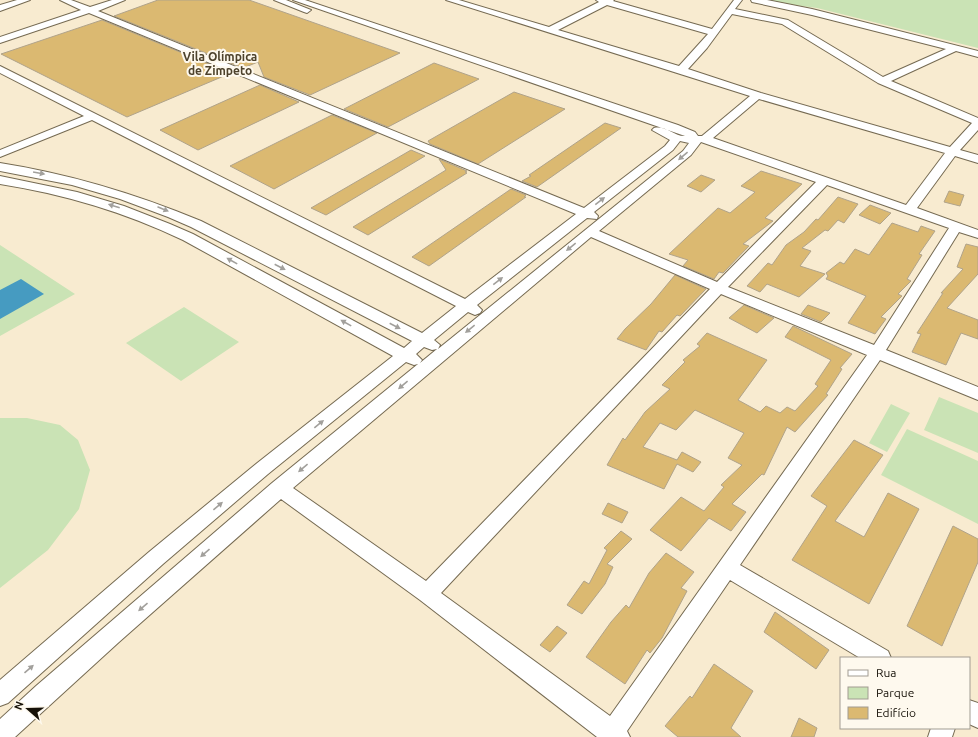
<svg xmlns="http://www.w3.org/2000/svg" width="978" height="737" viewBox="0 0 978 737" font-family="Ubuntu,sans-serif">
  <rect width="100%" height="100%" fill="#f8ebd0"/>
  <path fill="#cae3b5" d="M757,0H978V48L817,8Z
    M0,245L75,294L0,336Z
    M184,307L239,342L181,381L126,343Z
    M939,397L978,413V453L924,430Z
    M891,404L910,413L887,452L869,443Z
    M0,418H27L60,425L78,440L90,470L79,509L48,550L0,588Z
    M907,429L978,461V524L881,475Z"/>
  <path fill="#469bc1" d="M21,279L44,294L0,319V290Z"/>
  <path fill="#dbb971" stroke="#b0a38a" d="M158,0H249L400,53L310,95L264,77L258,62L243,68L114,16Z
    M102,20L231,73L127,117L1,54Z
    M434,63L479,79L388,127L344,109Z
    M260,85L299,102L198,150L160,130Z
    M514,92L565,109L478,164L430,144L428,141Z
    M332,115L377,133L274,189L230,166Z
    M605,123L621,128L537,187L522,181L531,176L529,175Z
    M411,150L425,156L326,215L311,208Z
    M439,159L467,171L465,172L467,173L368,235L353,227L446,170Z
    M761,171L802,184L765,218L773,221L743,244L749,246L723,273L719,272L714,279L683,266L688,260L669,254L718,208L730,213L754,193L755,192L741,186Z
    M701,175L715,180L701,192L687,186Z
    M511,189L526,195L524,197H526L429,266L412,257Z
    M949,191L964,195L960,206L944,202Z
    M838,197L858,204L844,223L838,220L828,231L825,230L802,248L811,251L800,266L825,274L799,297L767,284L760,292L747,286L768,263L772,265L786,245L804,232L816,219L818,220Z
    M870,205L891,213L880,224L859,215Z
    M892,223L918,232L921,226L935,231L919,254L922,255L907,279L911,281L898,294L902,296L881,317L886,319L875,334L848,323L866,296L826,279L828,276L826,273L840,262L844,264L855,249L869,255Z
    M966,244L978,247V274L947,308L978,320V339L961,333L946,365L912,352L921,334L917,333L943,293H941L963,269L957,267Z
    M675,275L706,289L680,316L677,315L662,332L659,331L646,350L617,339L625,329L651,304Z
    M744,305L774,318L757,333L729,318Z
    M808,305L830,313L821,322L801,314Z
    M793,326L852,354L840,368L842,369L826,394L828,395L795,432L787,427L764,475L762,474L732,504L746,512L731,531L709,518L681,551L650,530L681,497L704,511L724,487L721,485L742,465L728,458L744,433L695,410L676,430L660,423L643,447L677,460L682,452L701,462L693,472L677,464L664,489L607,465L623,438L625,440L645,412L670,389L662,385L685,362L683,360L700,346L697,344L707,333L767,360L738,400L760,412L766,406L780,413L787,407L795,411L818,386L815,384L831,360L785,337Z
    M854,440L883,455L835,521L864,537L888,493L919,509L869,604L792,560L827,506L811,496Z
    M608,503L628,512L622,523L602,514Z
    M953,526L978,539V562L942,646L907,626Z
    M621,531L632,539L607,564L613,567L605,584L582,614L567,605L584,581L589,584L607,550L604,548Z
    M666,553L694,572L681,588L687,591L662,638L650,653L647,650L625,684L586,657L611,622L626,605L629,608L649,573Z
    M775,612L829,650L816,669L764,632Z
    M557,626L567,633L550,652L540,645Z
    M714,664L753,691L731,728L741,737H678L665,726L690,696L692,698Z
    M799,718L817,728L814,737H791Z"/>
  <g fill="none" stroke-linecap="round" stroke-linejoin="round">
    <g stroke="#756a52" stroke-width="2">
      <path id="street" d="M17,0H30L0,11V5Z
        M60,0H71L90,7L112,0H125L98,11L584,208L665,146L670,140L652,130L654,128C666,125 675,137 685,136L293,0H305L678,125L695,132L698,136H702L750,96L446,0H459L549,27L599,2L596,0H614L613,1L712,29L734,0H742L735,9L788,20L883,77L946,49L812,15L752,2L751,0H767L812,9L978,51V57L956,51L891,81L978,118V130L960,150L978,155V163L955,156L917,208L978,230V238L959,232L886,350L978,387V400L880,360L740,565L888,651L891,658H860L730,580L627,731L630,737H597L420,600L281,499L119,642L15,737H0V719L36,686L272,483L418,364L414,365L406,362L268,474L163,564L8,703L0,706V680L149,552L256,464L393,356L183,240C124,212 64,194 0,184V176L77,192L124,206L170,224L193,234L404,348L412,341L191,227L168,217L120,199L72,185L0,171V163C70,174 136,194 201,221L422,333L456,306L92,120L0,157V150L84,116L0,73V66L465,299L576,214L89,13L0,43V37L81,10ZM607,5L708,34L679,66L558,30ZM732,14L782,24L878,83L972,123L950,147L761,93L688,69L707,48ZM759,99L945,153L906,205L713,138ZM680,141L689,143L683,151L438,349L440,345L434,340L468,312L475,315L480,313L482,310L477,305L587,218L597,219L598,216L594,212L673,150ZM701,142L816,182L717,282L599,231L691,155ZM827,185L949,228L874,345L728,287ZM591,237L710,289L426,581L293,488ZM721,294L867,355L610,716L441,593ZM424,347L432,350L437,349L420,363L422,360L416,354Z
        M274,0H286L311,10L307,13L304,12Z
        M969,700L978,703V728L969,724Z
        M931,728H955L952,737H928Z"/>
    </g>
    <use href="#street" fill="#fff" fill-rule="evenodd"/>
  </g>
  <defs><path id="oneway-solid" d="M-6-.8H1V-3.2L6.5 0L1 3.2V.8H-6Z"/></defs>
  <g fill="#a2a09c">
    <use href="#oneway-solid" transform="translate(683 156) rotate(140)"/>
    <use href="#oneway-solid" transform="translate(39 173) rotate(10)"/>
    <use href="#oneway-solid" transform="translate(600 201) rotate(-38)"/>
    <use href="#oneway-solid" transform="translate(114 206) rotate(-162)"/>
    <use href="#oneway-solid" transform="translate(163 209) rotate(23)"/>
    <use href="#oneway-solid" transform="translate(571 247) rotate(141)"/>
    <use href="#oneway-solid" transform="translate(232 261) rotate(-151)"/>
    <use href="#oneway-solid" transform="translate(280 267) rotate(27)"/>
    <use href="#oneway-solid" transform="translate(498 281) rotate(-38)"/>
    <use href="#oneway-solid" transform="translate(346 323) rotate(-151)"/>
    <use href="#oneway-solid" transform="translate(395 326) rotate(27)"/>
    <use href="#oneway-solid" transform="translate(470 329) rotate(141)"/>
    <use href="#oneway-solid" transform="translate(403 385) rotate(140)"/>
    <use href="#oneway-solid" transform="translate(319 424) rotate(-39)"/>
    <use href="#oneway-solid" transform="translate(303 468) rotate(140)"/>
    <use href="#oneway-solid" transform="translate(218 506) rotate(-40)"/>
    <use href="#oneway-solid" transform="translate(205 553) rotate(139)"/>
    <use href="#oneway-solid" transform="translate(143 607) rotate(139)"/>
    <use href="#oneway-solid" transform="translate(29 669) rotate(-41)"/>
  </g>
  <g text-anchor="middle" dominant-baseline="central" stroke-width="4" stroke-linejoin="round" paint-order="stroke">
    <g font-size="12" font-weight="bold" fill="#4d422c" stroke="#fef9ee">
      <text x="220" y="56">Vila Olímpica<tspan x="220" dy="14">de Zimpeto</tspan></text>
    </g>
  </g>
  <rect x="840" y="657" width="130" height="72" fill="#fef9ee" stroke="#a19c92"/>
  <rect x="848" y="670" width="20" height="6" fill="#ffffff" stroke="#a19c92"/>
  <text x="876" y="677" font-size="12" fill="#161108">Rua</text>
  <rect x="848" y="687" width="20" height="12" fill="#cae3b5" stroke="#a19c92"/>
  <text x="876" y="697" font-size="12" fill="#161108">Parque</text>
  <rect x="848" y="707" width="20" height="12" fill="#dbb971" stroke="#a19c92"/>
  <text x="876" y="717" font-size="12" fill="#161108">Edifício</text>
  <g transform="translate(28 709) rotate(290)" stroke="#fef9ee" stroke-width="3" paint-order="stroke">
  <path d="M0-3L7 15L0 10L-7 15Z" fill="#161108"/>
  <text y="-6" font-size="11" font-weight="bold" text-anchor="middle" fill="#161108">N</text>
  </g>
</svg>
